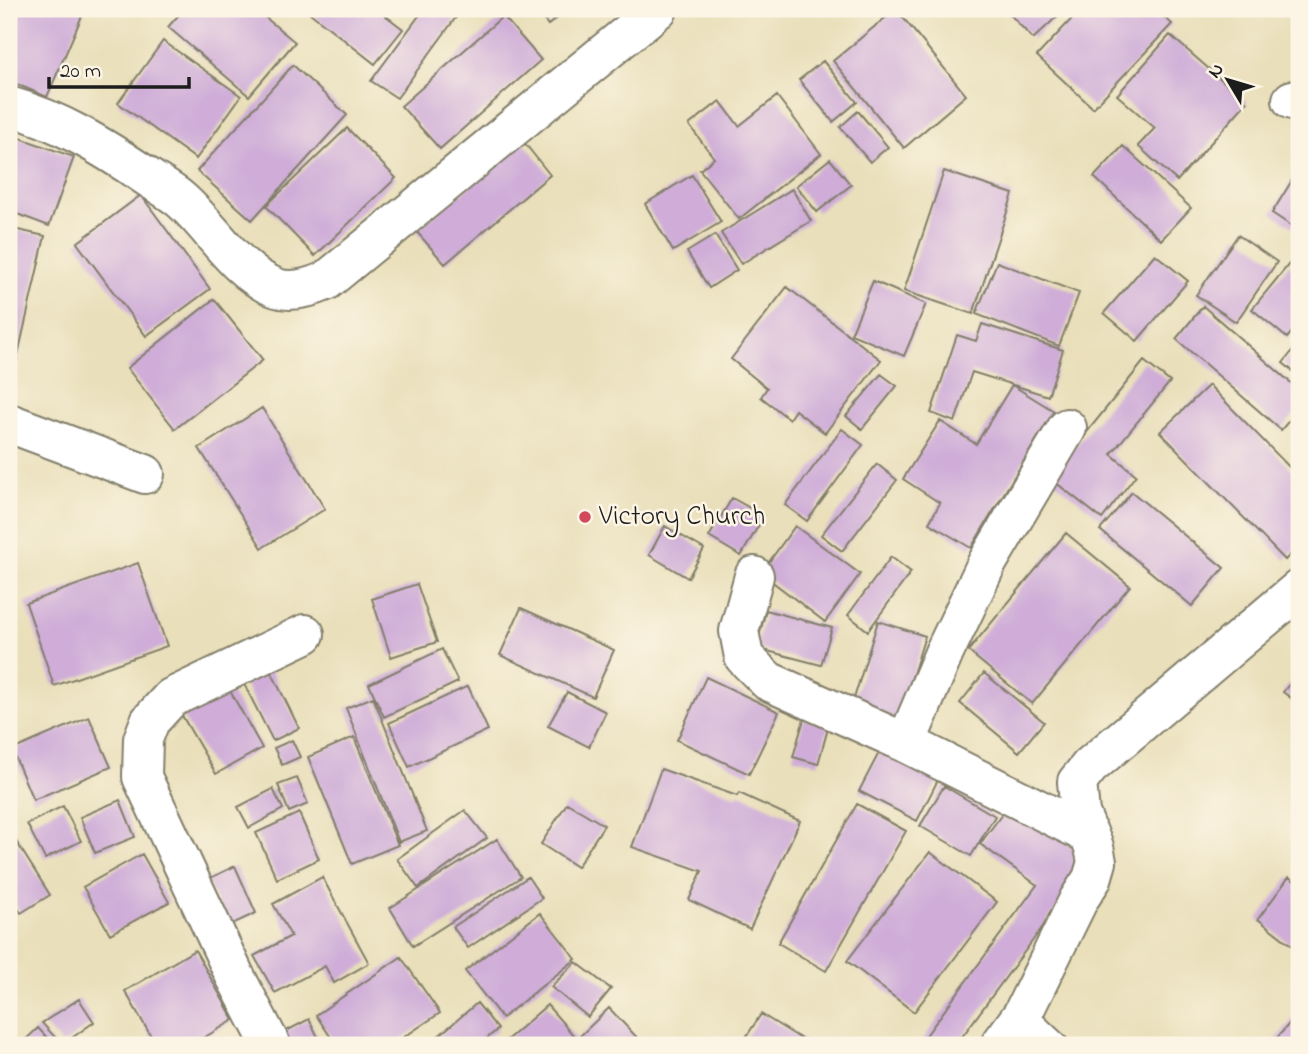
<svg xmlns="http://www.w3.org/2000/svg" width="1308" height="1054" viewBox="0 0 1308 1054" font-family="'Indie Flower',sans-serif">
  <rect width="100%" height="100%" fill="#fcf5e5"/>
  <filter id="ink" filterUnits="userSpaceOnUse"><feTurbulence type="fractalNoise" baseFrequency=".0143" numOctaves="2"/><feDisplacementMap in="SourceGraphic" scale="14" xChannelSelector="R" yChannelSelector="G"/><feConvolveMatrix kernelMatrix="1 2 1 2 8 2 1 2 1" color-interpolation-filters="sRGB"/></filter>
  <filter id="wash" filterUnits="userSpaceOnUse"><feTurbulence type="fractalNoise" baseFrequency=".00686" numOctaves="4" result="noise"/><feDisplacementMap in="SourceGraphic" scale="28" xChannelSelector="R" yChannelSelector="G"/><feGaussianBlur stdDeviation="1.57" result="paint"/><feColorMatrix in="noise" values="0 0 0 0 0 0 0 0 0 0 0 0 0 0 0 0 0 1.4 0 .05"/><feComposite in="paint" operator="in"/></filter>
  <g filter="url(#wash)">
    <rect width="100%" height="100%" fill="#e9dfba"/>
    <g id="blocks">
      <path fill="#cfadd8" d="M9,9H85L47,97L9,81Z
        M184,9H255L295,42L249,96L168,27Z
        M314,9H377L403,29L375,64L310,13Z
        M424,9H462L397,98L371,81Z
        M535,9H569L548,25Z
        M896,9L966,95L904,148L833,61Z
        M1005,9H1065L1033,39Z
        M1081,9H1155L1172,24L1093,108L1037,56Z
        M503,16L541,60L440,149L401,106Z
        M1170,35L1247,102L1177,181L1138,146L1155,128L1117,95Z
        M163,41L241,96L196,159L118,103Z
        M823,61L857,102L833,122L799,80Z
        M293,65L347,115L252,220L197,171Z
        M777,96L821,154L739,219L700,170L714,158L689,125L720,101L739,126Z
        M858,111L888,147L870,162L840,127Z
        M347,128L396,178L315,256L266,206Z
        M9,134L74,157L49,226L9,211Z
        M523,141L550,175L445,264L416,231Z
        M1123,146L1191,208L1161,240L1094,177Z
        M830,159L851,185L817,212L796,186Z
        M1299,169V231L1272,213Z
        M944,171L1013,194L973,314L904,291Z
        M692,175L721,222L673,251L645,204Z
        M792,189L811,221L741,264L721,233Z
        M141,195L210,289L146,336L77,243Z
        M9,228L45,236L14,372L9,371Z
        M715,235L737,270L709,288L687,252Z
        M1238,235L1277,262L1236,322L1196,295Z
        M1155,254L1188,281L1137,341L1104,313Z
        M997,262L1079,293L1059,346L976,314Z
        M1289,264L1299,273V324L1287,338L1252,309Z
        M873,281L926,304L904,356L851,334Z
        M787,287L881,360L825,433L795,410L789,419L761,397L767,388L731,359Z
        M214,299L263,360L175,429L127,368Z
        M1203,306L1299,390V409L1281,430L1176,339Z
        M982,324L1063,350L1048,396L972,372L955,422L931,413L957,335L976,341Z
        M1299,343V376L1283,363Z
        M1144,361L1170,382L1111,454L1136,475L1102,519L1050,478Z
        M881,374L897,386L862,429L846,416Z
        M1012,385L1054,411L971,548L929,523L940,503L903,479L940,421L976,444Z
        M1209,385L1299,477V546L1285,560L1160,432Z
        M262,408L325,509L262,548L199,448Z
        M842,429L863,445L807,521L785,505Z
        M877,464L897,480L842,551L821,535Z
        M1132,492L1224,568L1192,606L1100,530Z
        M732,498L764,516L741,556L709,537Z
        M665,526L704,549L688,578L649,555Z
        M795,526L860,574L825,622L761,573Z
        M1066,533L1130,586L1032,704L968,651Z
        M891,557L911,572L868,631L848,615Z
        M138,563L167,646L54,686L26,603Z
        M417,584L437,642L391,657L372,599Z
        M521,608L614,650L593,697L500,655Z
        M766,610L832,628L821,665L756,648Z
        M878,621L925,636L899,719L852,705Z
        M442,649L458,682L384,717L369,684Z
        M267,663L299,728L273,741L240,676Z
        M1299,672V704L1283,692Z
        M984,673L1044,722L1019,752L960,703Z
        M706,677L779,712L749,774L677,740Z
        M224,680L262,748L216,774L177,707Z
        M468,686L488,730L409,767L389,723Z
        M567,692L606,712L589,747L548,726Z
        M373,697L427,831L399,842L346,708Z
        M89,717L111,767L33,800L12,750Z
        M804,719L829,725L818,764L793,757Z
        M354,737L398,845L352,864L308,757Z
        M292,740L300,757L282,765L274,748Z
        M883,745L940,776L917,821L859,791Z
        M661,769L737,796L739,793L800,821L750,929L689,900L702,871L632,847Z
        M297,778L308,804L289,812L278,785Z
        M944,786L995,816L971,856L920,826Z
        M273,789L283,809L249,828L238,807Z
        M120,800L135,837L95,853L80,817Z
        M1011,802L1091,861L956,1045H919L1037,885L980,844Z
        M567,803L604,825L577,867L541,844Z
        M857,804L906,831L826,971L778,943Z
        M63,806L81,841L45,859L27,824Z
        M465,810L487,838L418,888L397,859Z
        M299,813L319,859L277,879L256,833Z
        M9,830L50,895L21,913L9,895Z
        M497,839L521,877L413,946L390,908Z
        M930,852L997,902L914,1012L847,961Z
        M142,854L169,902L110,934L83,887Z
        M235,866L256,913L228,926L206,880Z
        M322,877L369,963L334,983L325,966L275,993L254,956L291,936L273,904Z
        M528,877L542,898L468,948L453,927Z
        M1289,877L1299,884V951L1258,919Z
        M540,913L576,959L502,1018L465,971Z
        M195,950L234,1020L191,1045H156L125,991Z
        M401,957L440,1013L392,1045H336L316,1015Z
        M576,962L611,989L588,1017L551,987Z
        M79,999L94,1022L62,1045L42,1023Z
        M477,1003L498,1029L479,1045H428Z
        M547,1005L582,1045H501Z
        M609,1008L644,1045H584L578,1038Z
        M1299,1012V1045H1271Z
        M761,1014L811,1045H741Z
        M309,1019L322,1045H282L277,1036Z
        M38,1028L54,1045H20Z"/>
    </g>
  </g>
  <g filter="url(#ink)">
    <use href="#blocks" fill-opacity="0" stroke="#827e6b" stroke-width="2"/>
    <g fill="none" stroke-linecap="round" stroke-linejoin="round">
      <g stroke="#827e6b" stroke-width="30">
        <path id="service" d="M1022,1015L1054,1045"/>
      </g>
      <g stroke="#827e6b" stroke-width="42">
        <path id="minor" d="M1292,100L1299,99
          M9,106C59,120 103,147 146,176C157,184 171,191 181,200C213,228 234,270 274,287C291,294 310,288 326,281L658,9
          M9,423L145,474
          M754,576L739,631L744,657L768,681L906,743L1088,834
          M906,743L944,653L987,563L1067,428
          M271,1045L234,974L142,777L143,739L150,721L171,698L305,634
          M1000,1045L1022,1015L1079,899L1092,879L1097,862L1094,847L1080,813L1077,782L1090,766L1299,589"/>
      </g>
      <use href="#service" stroke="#fff" stroke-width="26"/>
      <use href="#minor" stroke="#fff" stroke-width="38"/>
    </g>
  </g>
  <circle fill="#d1495b" stroke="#fcf5e5" stroke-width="2.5" cx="585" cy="517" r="7"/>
  <g text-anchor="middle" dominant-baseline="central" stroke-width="5" stroke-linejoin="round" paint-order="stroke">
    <g font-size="28" fill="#1c1c1c" stroke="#fcf5e5" text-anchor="start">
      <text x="599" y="517">Victory Church</text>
    </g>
  </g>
  <rect width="1308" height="1054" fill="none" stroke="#fcf5e5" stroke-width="35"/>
  <g transform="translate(1228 80) rotate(308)" stroke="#fcf5e5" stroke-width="5" paint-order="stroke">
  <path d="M0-5L12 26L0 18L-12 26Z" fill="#1c1c1c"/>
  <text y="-10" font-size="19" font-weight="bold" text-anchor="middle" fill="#1c1c1c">N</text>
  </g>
  <path d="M49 77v10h140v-10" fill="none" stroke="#1c1c1c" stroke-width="3.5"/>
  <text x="60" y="77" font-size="21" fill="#1c1c1c" stroke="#fcf5e5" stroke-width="5" paint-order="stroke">20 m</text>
</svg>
